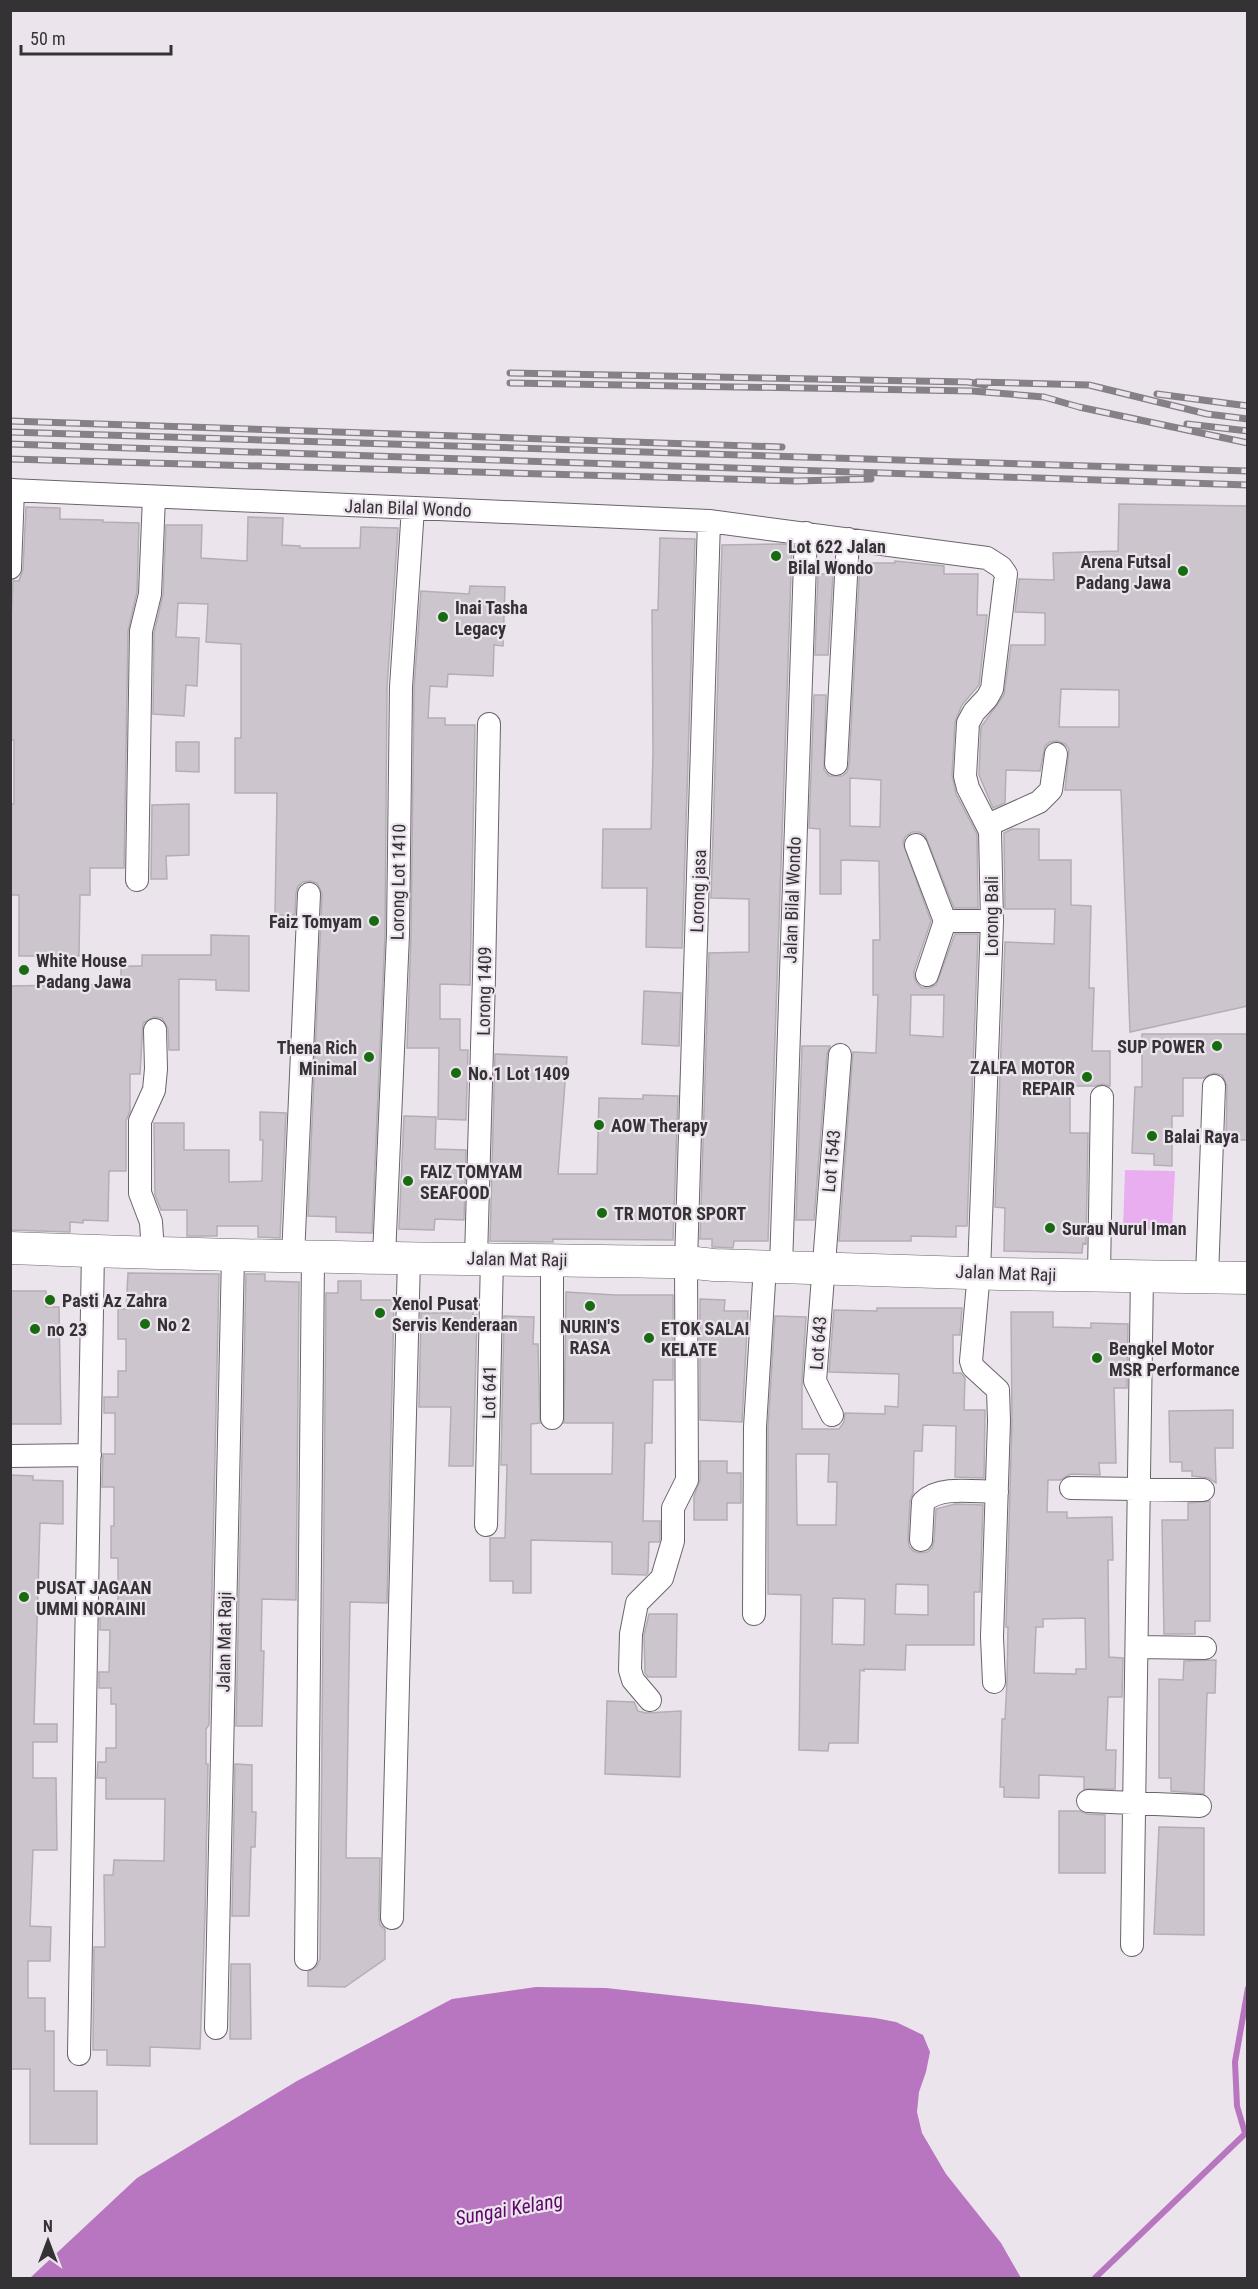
<svg xmlns="http://www.w3.org/2000/svg" width="1258" height="2289" viewBox="0 0 1258 2289" font-family="'Roboto Condensed',sans-serif">
  <rect width="100%" height="100%" fill="#ece4ed"/>
  <path fill="#e8aeef" d="M1125,1170L1175,1171L1172,1230H1123Z"/>
  <path fill="#b776bf" d="M536,1987L606,1988L875,2018L896,2022L923,2035L930,2052L926,2072L919,2092L917,2112L922,2133L946,2174L1001,2243L1021,2278H30L137,2178L297,2081L452,1999Z"/>
  <g fill="none" stroke-linecap="round" stroke-linejoin="round">
    <path stroke="#b776bf" stroke-width="6" d="M1245,2133L1237,2106L1235,2062L1248,1988
      M1095,2278L1248,2131"/>
  </g>
  <path fill="#cdc5ce" stroke="#b5adb5" stroke-width="1.5" fill-rule="evenodd" d="M1119,504L1248,506V1006L1130,1032L1121,790H1065L1069,749L1065,744L1057,741L1050,742L1045,746L1040,771L1006,770L1005,803L993,808L979,775L981,727L1004,695L1011,645H1045V613L1015,612L1019,579L1054,580L1053,553L1118,551ZM1061,689L1119,690V727H1059Z
    M26,507L60,508V519L103,520V522L139,523L137,592L128,631L124,868H90V895H80L79,956H19V895H10V804H14V740H10V639L13,581H19L23,569Z
    M248,517L283,518L282,545L300,546V548H360L361,527L398,528L387,687L385,934L372,1233L336,1232V1217L308,1216L322,894L317,883L310,881L303,882L298,886L296,893L295,915H275L277,793H235V738H241V644L206,642L208,604L178,603L176,637L199,638L197,686L186,685L184,716L153,714L154,633L163,595L166,525H202L201,558L247,561Z
    M660,538L695,539L682,948L646,947L647,888H602L603,829H651L653,753L652,610H658Z
    M783,544L792,546L768,1241H734L733,1248L715,1247H712V1239H700L709,953L749,952V899L711,898L722,545Z
    M895,561L944,566V574H978L977,615H987L979,685L962,705L955,722L952,775L956,794L977,834L978,908H954L925,835L919,832H912L905,837L903,843L931,921L914,971V977L917,983L922,988H929L936,985L955,934H978L967,1226H956V1237L911,1236V1241H839L853,1052L876,1053L878,995H873V940H880L879,861L841,860V894H820V829L809,828L814,695H826L824,770L829,776H842L847,772L849,765L860,563H895ZM850,778L881,780L880,827L850,826ZM911,995H944L943,1037L910,1035Z
    M818,574H833L828,655H815Z
    M470,586L505,587L503,646L494,645L493,676L448,674L447,687L430,686L428,718H445V725H475L470,985L440,984V1019H460V1050H468L466,1120L438,1119L439,1048H407L411,935L414,688L421,591L469,594Z
    M176,742H199V772L176,771Z
    M189,804V855L166,856L167,879H151L152,805Z
    M1012,829H1039V860H1071V905L1091,906L1089,988H1094L1092,1051H1110V1086L1102,1084L1095,1086H1070V1133H1088L1086,1244L1083,1243L1082,1253L1004,1251L1005,1208L995,1207L1005,942L1054,944L1055,909H1005L1004,833Z
    M211,935L249,936V991L216,990V980L179,979V1050H169L168,1029L162,1018L154,1017L143,1023L140,1074H130V1111L126,1121V1171H109L108,1221L83,1220V1223L70,1222V1232L10,1230V986L121,984V966H142V955H211Z
    M644,991L681,993L679,1046L642,1044Z
    M1142,1034H1248V1140H1226L1227,1086L1222,1075L1214,1073L1203,1078H1183V1116H1172V1166L1154,1165V1154L1132,1153L1135,1087H1142Z
    M802,1046H830L827,1054L814,1220H796Z
    M495,1054L567,1057L558,1174H597L599,1098L643,1099V1095L678,1096L673,1240L553,1239V1242L490,1241Z
    M260,1112L286,1113L280,1238L258,1237V1226H217V1236H187V1210H161L155,1195L154,1123H184V1150H229V1182L262,1181L263,1140H260Z
    M404,1116L436,1117L435,1149L466,1150L464,1220L435,1219L434,1230L399,1229Z
    M128,1273L219,1274L209,1725L206,1729V1764H208L205,1915L200,2049L150,2047V2066L107,2065V2050H93L94,1947H105L104,1875H113L114,1860L164,1861L165,1799H106V1778H97L98,1762H106V1748H116V1704H111V1688H99V1672H109L110,1630H100V1602L118,1603V1558H111V1526H114V1487H102L103,1454H115V1413H104V1397H118V1371H126V1339H118V1309H126Z
    M246,1274H265V1281L299,1282L296,1600L262,1599L261,1651H264L262,1726H236Z
    M338,1281H361V1300H394L387,1603L350,1602L346,1858H380L379,1918L380,1925L385,1929V1959L345,1987L308,1986V1972L317,1966L320,1959L326,1293H338Z
    M10,1291H46V1307H59L61,1424H10Z
    M566,1292L615,1295H673V1380H653L652,1443H645L643,1521H660V1539L659,1542H649L648,1572L646,1575L612,1574V1542L531,1540V1593H513V1581H490V1538H505L507,1465H501L504,1316L534,1317L533,1344H538L540,1423L531,1424V1474H612L613,1423H564Z
    M700,1299L725,1300L724,1311H748L742,1422L700,1420Z
    M877,1308H962L960,1335H953V1373H961L965,1378L964,1410H985L984,1478L955,1477L956,1426L923,1425L922,1451H914L913,1493L910,1501L908,1539L909,1546L913,1551L920,1553L927,1552L932,1548L934,1541L936,1509L955,1504L983,1505L980,1592H974V1645H906L905,1670L864,1669V1671L860,1670L858,1743H829L828,1751L799,1750L801,1595L768,1594V1427L775,1316L806,1317L802,1380V1429H839L844,1422L845,1413L885,1414V1406L898,1407L899,1374L829,1372L834,1310L877,1311ZM796,1454H829L828,1482H837L836,1525H797ZM896,1584L928,1585V1615L895,1614ZM833,1598L865,1599L864,1645L832,1644Z
    M451,1310L473,1311V1315H477L473,1466H449L451,1407H419L421,1313H451Z
    M1011,1312H1053V1327L1091,1328V1323L1128,1324L1127,1388H1114L1116,1463H1099L1100,1475L1071,1474L1060,1480H1048L1047,1512H1067V1518L1112,1517L1113,1560H1108L1109,1657L1123,1658L1122,1697H1108L1106,1750H1116L1115,1789H1084V1777L1039,1775V1798L1004,1797V1787H1000L1002,1719H1005L1007,1681L1008,1627H1006L1012,1421ZM1085,1618L1086,1669H1076V1674L1034,1673L1036,1627H1043V1619Z
    M1233,1410V1448H1215L1216,1483L1209,1478L1192,1476V1471H1182V1462H1170L1169,1411Z
    M700,1461H727V1473H741V1503H727V1520H694V1496L700,1480Z
    M10,1475L33,1476V1480L63,1481V1524L40,1523L34,1724H57V1742H33V1778H56L57,1850H33L30,1926L51,1927L50,1961H28V1998H45V2031H54V2091H97V2144H30V2069H10Z
    M1210,1501V1621H1195V1634H1164L1162,1520H1188V1503Z
    M649,1614H677L676,1677H648L645,1673L644,1635Z
    M1216,1660L1215,1693H1207L1204,1794L1171,1791V1778H1159V1679L1183,1680L1184,1661Z
    M607,1701L634,1702L638,1711L646,1713L681,1711L680,1777L605,1774Z
    M235,1764L252,1765V1812H256L255,1847H251L249,1916H232Z
    M1059,1811H1080L1087,1814L1105,1815V1873H1059Z
    M1159,1827L1204,1828V1935L1154,1934Z
    M231,1964H250L251,2039H230Z"/>
  <g fill="none" stroke-linecap="round" stroke-linejoin="round">
    <g stroke="#6b646c" stroke-width="24">
      <path id="street" d="M10,490L709,521L987,558L1001,567L1006,574L992,689L987,698L974,712L968,723L965,776L968,788L990,831L992,921L979,1272L971,1361L973,1367L998,1390L999,1421L992,1637L994,1682
        M10,568L13,490
        M836,764L848,539
        M988,825L1039,802L1051,790L1056,754
        M916,845L945,921H992
        M137,880L141,631L150,594L154,497
        M927,975L945,921
        M153,1253L151,1222L140,1193V1121L154,1090L156,1069L155,1030
        M293,1257L309,894
        M384,1257L398,934L401,687L413,508
        M476,1258L484,977L489,724
        M552,1260V1418
        M781,1266L806,533
        M1099,1275L1102,1097
        M1207,1277L1214,1086
        M832,1415L815,1381L840,1055
        M10,1456L90,1455
        M1071,1488L1203,1490
        M486,1525L492,1258
        M921,1540L923,1502C940,1485 975,1492 997,1492
        M754,1614L755,1427L765,1266
        M1138,1647L1205,1648
        M650,1700L633,1680L630,1670L631,1634L637,1603L662,1578L673,1541V1508L687,1480L686,1262L709,521
        M1088,1801L1200,1806
        M392,1918L409,1258
        M1132,1945L1142,1275
        M306,1959L313,1258
        M216,2028L233,1256
        M79,2054L93,1251"/>
    </g>
    <g stroke="#6b646c" stroke-width="33">
      <path id="secondary" d="M10,1248C236,1257 461,1259 686,1262L714,1265L1000,1274L1248,1278"/>
    </g>
    <use href="#street" stroke="#fff" stroke-width="22"/>
    <use href="#secondary" stroke="#fff" stroke-width="32"/>
    <g stroke="#868187" stroke-width="7">
      <path id="rail" d="M510,373L968,382L985,385
        M977,382L1089,385L1207,414L1248,419
        M510,383L972,391L1044,397L1079,407L1248,443
        M1157,394L1248,406
        M10,421L782,447
        M1187,424L1248,431
        M10,432L1248,471
        M10,444L1248,485
        M10,459L796,481L871,479"/>
    </g>
    <use href="#rail" stroke="#ece4ed" stroke-width="4.5" stroke-dasharray="14" stroke-linecap="butt"/>
  </g>
  <g fill="#196b11" stroke="#ece4ed" stroke-width="2">
    <circle cx="776" cy="556" r="6"/>
    <circle cx="1183" cy="571" r="6"/>
    <circle cx="443" cy="617" r="6"/>
    <circle cx="374" cy="921" r="6"/>
    <circle cx="24" cy="970" r="6"/>
    <circle cx="1217" cy="1046" r="6"/>
    <circle cx="369" cy="1057" r="6"/>
    <circle cx="456" cy="1073" r="6"/>
    <circle cx="1087" cy="1077" r="6"/>
    <circle cx="599" cy="1125" r="6"/>
    <circle cx="1152" cy="1136" r="6"/>
    <circle cx="408" cy="1181" r="6"/>
    <circle cx="602" cy="1213" r="6"/>
    <circle cx="1050" cy="1228" r="6"/>
    <circle cx="50" cy="1300" r="6"/>
    <circle cx="590" cy="1306" r="6"/>
    <circle cx="380" cy="1313" r="6"/>
    <circle cx="145" cy="1324" r="6"/>
    <circle cx="35" cy="1329" r="6"/>
    <circle cx="649" cy="1338" r="6"/>
    <circle cx="1097" cy="1358" r="6"/>
    <circle cx="24" cy="1597" r="6"/>
  </g>
  <g text-anchor="middle" dominant-baseline="central" stroke-width="4.5" stroke-linejoin="round" paint-order="stroke">
    <g font-size="18" fill="#353235" stroke="#ece4ed">
      <text transform="translate(408 508) rotate(2)">Jalan Bilal Wondo</text>
      <text transform="translate(398 882) rotate(-89)">Lorong Lot 1410</text>
      <text transform="translate(698 891) rotate(-88)">Lorong jasa</text>
      <text transform="translate(792 900) rotate(-88)">Jalan Bilal Wondo</text>
      <text transform="translate(991 916) rotate(-90)">Lorong Bali</text>
      <text transform="translate(484 991) rotate(-89)">Lorong 1409</text>
      <text transform="translate(831 1161) rotate(-85)">Lot 1543</text>
      <text transform="translate(517 1259) rotate(1)">Jalan Mat Raji</text>
      <text transform="translate(1006 1273) rotate(2)">Jalan Mat Raji</text>
      <text transform="translate(818 1343) rotate(-86)">Lot 643</text>
      <text transform="translate(489 1392) rotate(-89)">Lot 641</text>
      <text transform="translate(224 1642) rotate(-89)">Jalan Mat Raji</text>
    </g>
    <g font-size="18" font-weight="bold" fill="#353235" stroke="#ece4ed" text-anchor="start">
      <text x="788" y="546">Lot 622 Jalan<tspan x="788" dy="21">Bilal Wondo</tspan></text>
      <text x="1171" y="561" text-anchor="end">Arena Futsal<tspan x="1171" dy="21">Padang Jawa</tspan></text>
      <text x="455" y="607">Inai Tasha<tspan x="455" dy="21">Legacy</tspan></text>
      <text x="362" y="921" text-anchor="end">Faiz Tomyam</text>
      <text x="36" y="960">White House<tspan x="36" dy="21">Padang Jawa</tspan></text>
      <text x="1205" y="1046" text-anchor="end">SUP POWER</text>
      <text x="357" y="1047" text-anchor="end">Thena Rich<tspan x="357" dy="21">Minimal</tspan></text>
      <text x="1075" y="1067" text-anchor="end">ZALFA MOTOR<tspan x="1075" dy="21">REPAIR</tspan></text>
      <text x="468" y="1073">No.1 Lot 1409</text>
      <text x="611" y="1125">AOW Therapy</text>
      <text x="1164" y="1136">Balai Raya</text>
      <text x="420" y="1171">FAIZ TOMYAM<tspan x="420" dy="21">SEAFOOD</tspan></text>
      <text x="614" y="1213">TR MOTOR SPORT</text>
      <text x="1062" y="1228">Surau Nurul Iman</text>
      <text x="62" y="1300">Pasti Az Zahra</text>
      <text x="392" y="1303">Xenol Pusat<tspan x="392" dy="21">Servis Kenderaan</tspan></text>
      <text x="157" y="1324">No 2</text>
      <text x="590" y="1326" text-anchor="middle">NURIN'S<tspan x="590" dy="21">RASA</tspan></text>
      <text x="661" y="1328">ETOK SALAI<tspan x="661" dy="21">KELATE</tspan></text>
      <text x="47" y="1329">no 23</text>
      <text x="1109" y="1348">Bengkel Motor<tspan x="1109" dy="21">MSR Performance</tspan></text>
      <text x="36" y="1587">PUSAT JAGAAN<tspan x="36" dy="21">UMMI NORAINI</tspan></text>
    </g>
    <g font-size="20" font-style="italic" fill="#5d0768" stroke="#ece4ed">
      <text transform="translate(509 2209) rotate(-10)">Sungai Kelang</text>
    </g>
  </g>
  <rect width="1258" height="2289" fill="none" stroke="#353235" stroke-width="24"/>
  <g transform="translate(48 2241)" stroke="#ece4ed" stroke-width="4.5" paint-order="stroke">
  <path d="M0-4.5L10 22L0 15L-10 22Z" fill="#353235"/>
  <text y="-9" font-size="16" font-weight="bold" text-anchor="middle" fill="#353235">N</text>
  </g>
  <path d="M21 45v9h150v-9" fill="none" stroke="#353235" stroke-width="3"/>
  <text x="30" y="45" font-size="18" fill="#353235" stroke="#ece4ed" stroke-width="4.5" paint-order="stroke">50 m</text>
</svg>
